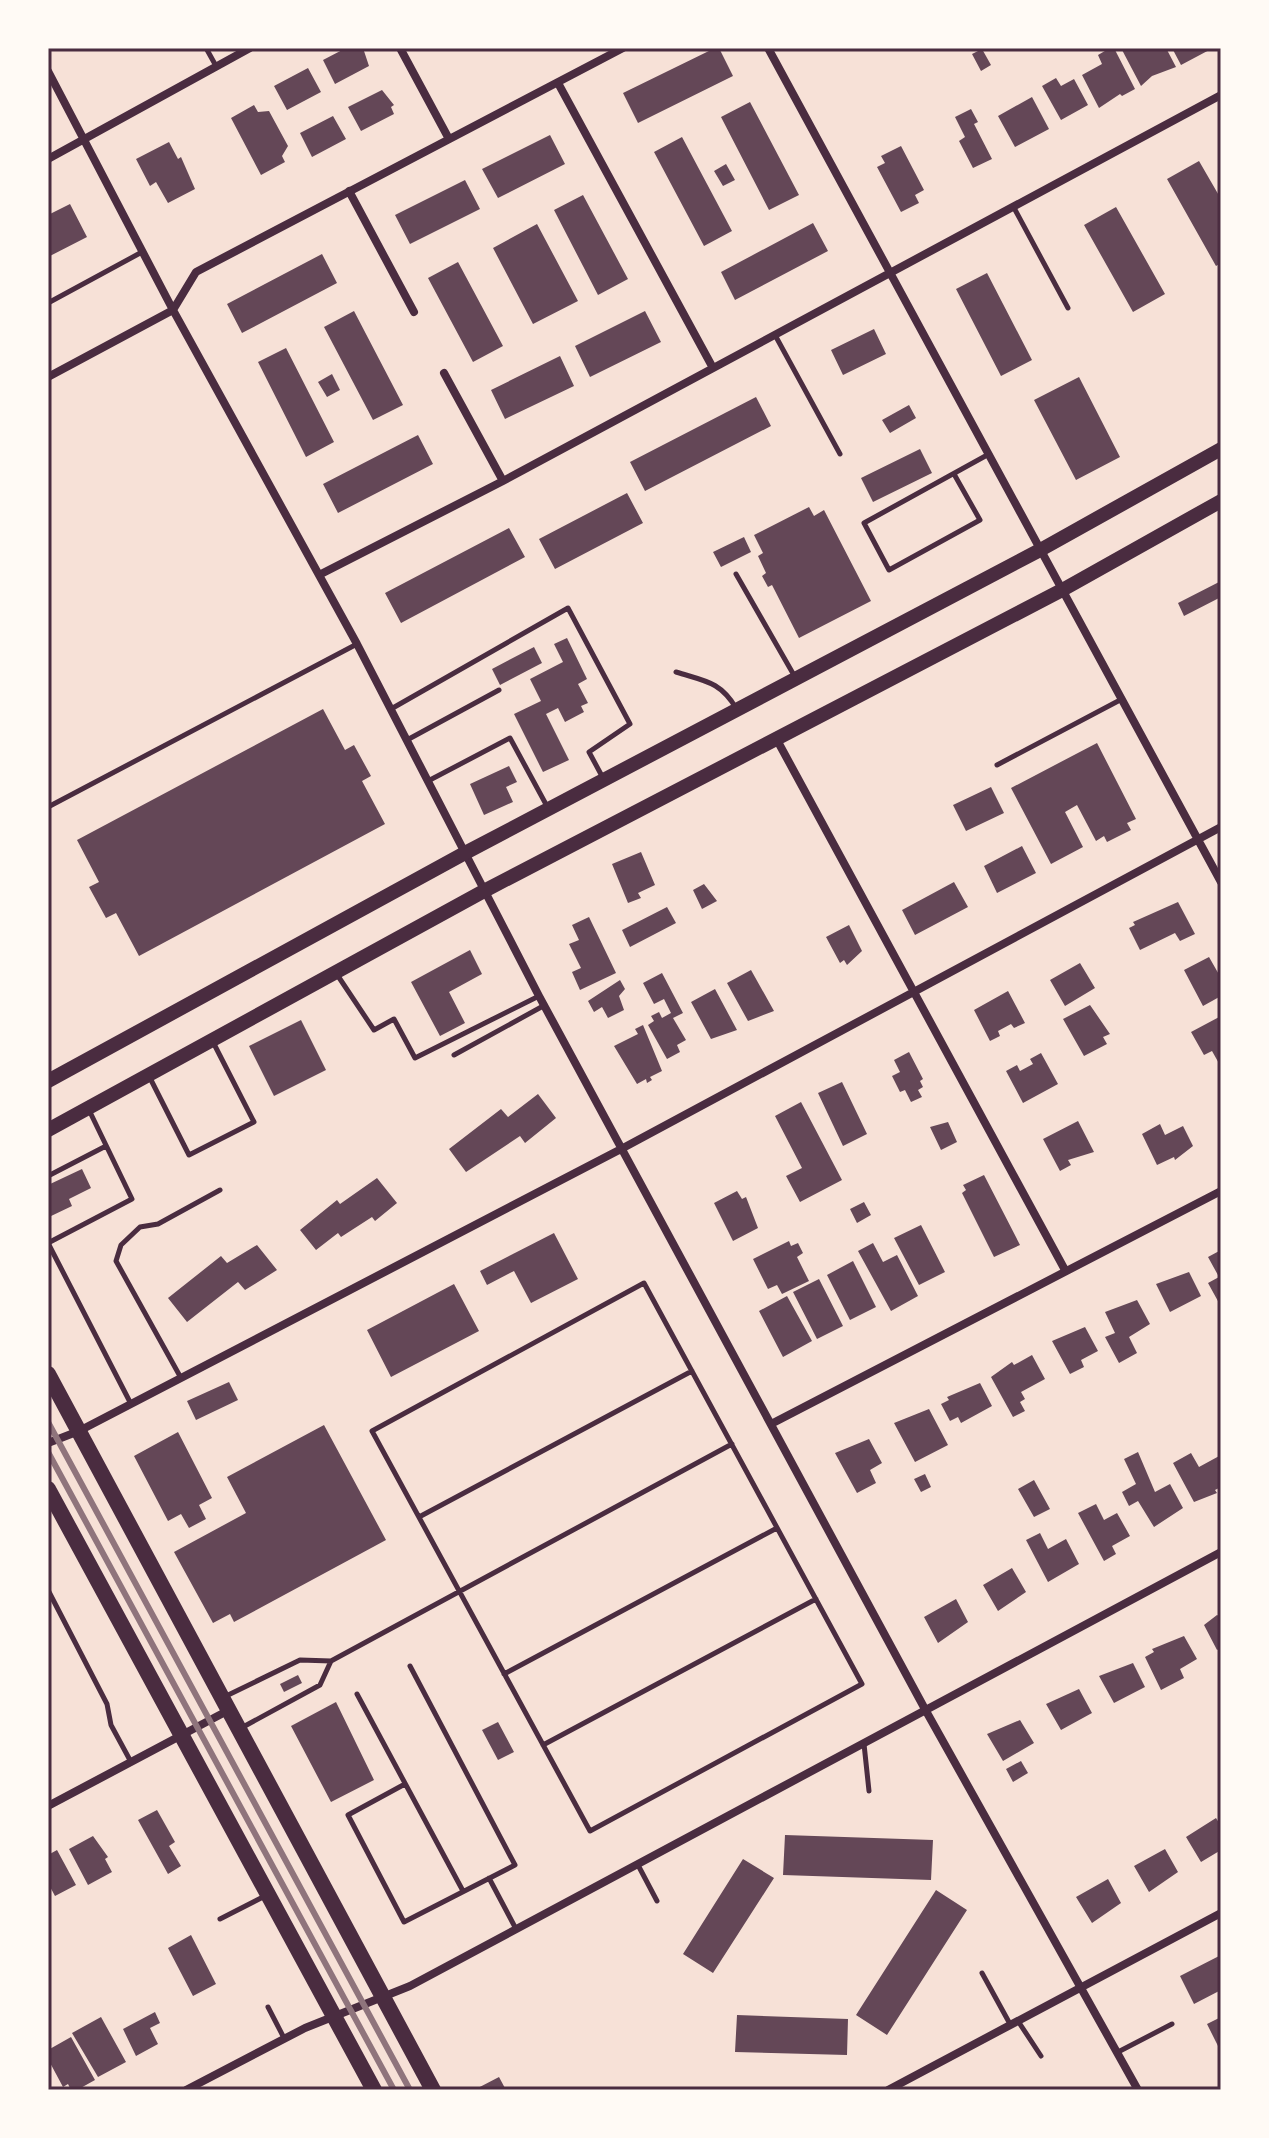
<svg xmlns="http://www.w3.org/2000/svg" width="1269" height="2138" viewBox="0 0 1269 2138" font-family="Jost,sans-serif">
  <rect width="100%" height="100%" fill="#f7e1d7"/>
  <path fill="#644757" d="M346,48H363L369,66L335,84L323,60Z
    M715,48H719L733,76L638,123L623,93Z
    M1110,48H1114L1135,89L1122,96L1120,94L1099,108L1082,75L1102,64L1098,55Z
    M1121,48H1166L1176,67L1152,76L1141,86Z
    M1172,48H1213L1181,65Z
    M982,49L991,65L981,71L972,54Z
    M308,68L321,92L287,110L274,86Z
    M1056,78L1061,86L1074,79L1088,105L1061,120L1042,86Z
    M382,90L394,105L391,107L394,114L361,131L348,107Z
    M1032,97L1049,129L1015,147L998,116Z
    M750,102L799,195L769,210L721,117Z
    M254,105L258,112L269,111L288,146L282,156L285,162L261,175L231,118Z
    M971,109L978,122L974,124L992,159L973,168L959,141L965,137L955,117Z
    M333,116L346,139L312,157L300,133Z
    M550,135L565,164L498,198L482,169Z
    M682,137L732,231L704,246L654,152Z
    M169,142L178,159L181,157L195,189L168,203L156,182L150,186L136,159Z
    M901,146L924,190L915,195L919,203L901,212L877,167L885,163L881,156Z
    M1199,161L1221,199V263L1216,266L1167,179Z
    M726,164L735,180L723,186L714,171Z
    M465,180L480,209L410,244L395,215Z
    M583,195L628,279L598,295L554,210Z
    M70,204L87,237L48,257V215Z
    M1116,207L1165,294L1133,312L1084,225Z
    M813,223L828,251L735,300L721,272Z
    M537,224L578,301L533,324L493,248Z
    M322,254L337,283L242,333L227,304Z
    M458,262L503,346L473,362L428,278Z
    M987,273L1032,360L1001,376L956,289Z
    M354,311L403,405L373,420L324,327Z
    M645,311L661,342L590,377L575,346Z
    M874,329L886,354L843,375L831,350Z
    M286,348L334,442L306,457L258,362Z
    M560,356L574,386L505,419L491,390Z
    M332,374L340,390L327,397L318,382Z
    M1079,377L1120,457L1076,480L1034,400Z
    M756,397L771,426L645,491L630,462Z
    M909,405L916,418L890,433L882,420Z
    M418,435L433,464L338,513L323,484Z
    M920,449L932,473L873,502L861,478Z
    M627,493L643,523L555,569L539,539Z
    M809,507L814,516L824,510L871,601L799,638L772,585L768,587L762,576L766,573L758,556L763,553L754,535Z
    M509,528L525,557L401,623L385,593Z
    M744,537L751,552L721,567L713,552Z
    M1221,581V597L1184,616L1178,603Z
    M567,638L587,679L578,684L588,703L581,706L584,712L565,722L558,708L546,714L569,760L543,772L514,714L541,701L530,679L563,662L554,644Z
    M534,647L542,663L500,685L492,669Z
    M323,709L345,750L354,745L371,776L362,781L385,824L139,956L116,913L106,918L89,887L99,882L77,840Z
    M1097,743L1136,819L1127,823L1131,830L1107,842L1104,836L1096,841L1077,805L1065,812L1083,847L1051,864L1011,788Z
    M509,766L517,782L506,787L513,802L484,815L470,784Z
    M991,787L1004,813L966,831L953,805Z
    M1022,846L1036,873L997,893L984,866Z
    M641,852L655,885L638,893L641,898L628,903L612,864Z
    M954,882L968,907L915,935L902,910Z
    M704,884L717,901L702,909L693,890Z
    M1178,902L1195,934L1180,941L1175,933L1140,950L1129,928L1135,925L1133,922Z
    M667,907L676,923L630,947L622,930Z
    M589,917L616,973L580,990L572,972L581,968L569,944L579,940L572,925Z
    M849,925L862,951L847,965L844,960L840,963L826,937Z
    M470,950L482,974L449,992L465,1023L440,1036L411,982Z
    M1209,957L1221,978V996L1203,1006L1184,970Z
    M1080,963L1095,988L1065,1006L1050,980Z
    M751,970L774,1011L748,1021L727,983Z
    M662,973L683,1013L673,1018L686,1040L677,1045L680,1052L667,1059L648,1025L654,1021L651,1016L659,1012L662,1018L671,1013L664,999L654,1004L643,983Z
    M620,980L625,989L619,996L624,1010L608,1018L602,1007L594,1012L588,1001Z
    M715,989L737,1030L711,1039L691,1002Z
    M1008,991L1025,1023L1014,1028L1011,1024L998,1031L1000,1036L990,1041L974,1010Z
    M1090,1005L1110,1034L1103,1037L1107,1044L1084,1056L1063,1019Z
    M1221,1016V1067L1212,1051L1204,1055L1191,1032Z
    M301,1020L326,1070L274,1096L249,1046Z
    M643,1025L662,1071L650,1077L652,1080L647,1083L646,1079L637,1084L614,1046L638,1034L635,1029Z
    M909,1052L923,1079L920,1081L923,1087L918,1090L922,1097L911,1102L905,1090L900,1092L892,1076L900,1072L894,1060Z
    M1041,1053L1058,1084L1023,1103L1006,1071L1017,1065L1020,1071L1033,1064L1030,1059Z
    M842,1082L867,1134L843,1146L818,1093Z
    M538,1094L556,1118L525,1143L520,1136L466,1172L449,1149L501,1109L508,1117Z
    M801,1102L842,1180L800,1202L786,1176L802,1168L775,1116Z
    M1078,1121L1094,1152L1068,1160L1071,1165L1060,1171L1043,1139Z
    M948,1122L957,1142L941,1150L930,1127Z
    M1160,1124L1165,1135L1183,1126L1193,1146L1175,1160L1174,1157L1157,1165L1142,1134Z
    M82,1169L91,1188L69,1199L72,1206L49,1217L48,1185Z
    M984,1175L1020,1245L994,1257L962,1193L966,1190L963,1185Z
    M377,1178L397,1203L375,1221L372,1217L341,1237L338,1233L316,1250L300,1230L337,1200L340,1204Z
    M737,1191L742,1199L746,1197L758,1228L733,1241L714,1203Z
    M864,1202L871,1215L857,1223L850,1209Z
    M921,1225L945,1272L919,1285L894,1238Z
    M554,1233L578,1279L531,1303L514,1271L487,1285L480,1271Z
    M789,1241L791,1246L798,1243L803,1253L797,1257L809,1281L782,1294L777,1285L768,1289L753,1259Z
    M873,1243L883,1262L897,1255L918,1296L891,1311L858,1251Z
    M257,1245L277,1270L245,1290L238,1282L187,1322L168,1298L221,1256L227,1263Z
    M1221,1250V1302L1219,1303L1208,1283L1219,1277L1208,1257Z
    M853,1261L876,1307L850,1320L827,1275Z
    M1189,1272L1201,1296L1170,1312L1156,1284Z
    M819,1279L843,1326L817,1339L793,1292Z
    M454,1284L479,1331L391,1377L367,1330Z
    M787,1296L812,1341L783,1357L759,1311Z
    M1137,1300L1150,1324L1129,1337L1137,1353L1119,1363L1105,1337L1115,1333L1105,1312Z
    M1085,1327L1098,1351L1081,1360L1084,1367L1070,1374L1052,1341Z
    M1032,1355L1045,1379L1021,1392L1025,1399L1020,1402L1025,1411L1013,1417L991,1377L1012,1362L1014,1365Z
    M229,1382L238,1400L196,1420L187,1401Z
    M980,1383L992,1406L961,1423L958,1417L950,1421L941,1404L949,1400L947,1397Z
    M929,1409L948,1445L915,1462L894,1423Z
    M324,1425L386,1540L234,1622L230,1614L213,1623L174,1552L246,1513L227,1477Z
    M178,1432L212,1498L199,1505L206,1519L189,1528L181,1514L168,1521L134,1456Z
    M869,1439L882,1463L870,1470L876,1483L857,1493L835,1453Z
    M1138,1452L1155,1492L1170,1484L1183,1508L1154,1527L1138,1501L1129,1506L1122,1492L1136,1484L1124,1459Z
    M1191,1453L1199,1467L1221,1455V1487L1215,1490L1217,1493L1194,1502L1173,1463Z
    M925,1474L931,1487L921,1492L914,1479Z
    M1034,1480L1050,1509L1034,1517L1018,1489Z
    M1096,1504L1104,1520L1117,1513L1130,1536L1112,1546L1116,1554L1104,1561L1078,1513Z
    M1040,1533L1048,1549L1066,1539L1079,1564L1048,1582L1026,1540Z
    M1012,1568L1026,1592L998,1611L983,1585Z
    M956,1599L968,1622L938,1643L924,1617Z
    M1217,1615L1221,1617V1648L1217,1650L1204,1625Z
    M1184,1636L1197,1659L1180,1669L1184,1678L1161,1690L1145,1657L1154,1652L1152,1649Z
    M1133,1663L1145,1687L1114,1703L1099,1676Z
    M298,1675L302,1683L284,1692L280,1684Z
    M1079,1689L1092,1713L1061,1730L1046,1704Z
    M336,1702L374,1780L331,1802L291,1726Z
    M1020,1720L1034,1743L1003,1761L987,1734Z
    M498,1722L514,1752L498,1760L482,1730Z
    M1021,1761L1028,1773L1013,1782L1006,1769Z
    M157,1810L175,1842L169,1846L181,1866L168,1874L138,1820Z
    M1216,1818L1221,1826V1850L1201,1862L1186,1837Z
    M785,1835L933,1840L931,1880L783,1875Z
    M93,1836L108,1857L105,1859L112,1872L88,1885L69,1849Z
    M1165,1849L1178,1872L1149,1892L1134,1866Z
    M57,1850L76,1885L55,1896L48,1883V1855Z
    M743,1859L774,1878L713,1973L683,1954Z
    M1108,1879L1121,1903L1092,1923L1076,1897Z
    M936,1890L967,1910L887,2035L856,2015Z
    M191,1935L216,1984L193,1996L168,1948Z
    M1221,1955V1990L1194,2004L1180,1976Z
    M155,2012L160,2023L150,2028L158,2044L136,2056L123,2029Z
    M737,2015L848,2019L847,2055L735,2052Z
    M101,2017L126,2062L98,2077L72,2033Z
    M1221,2017V2052L1207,2024Z
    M71,2037L95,2080L77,2090H71L68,2084L63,2087L48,2059V2050Z
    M499,2077L506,2090H474Z"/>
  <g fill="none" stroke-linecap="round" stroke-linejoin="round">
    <path stroke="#4a2c40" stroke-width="5" d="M206,48L216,66
      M1013,206L1068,308
      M48,303L142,252
      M775,335L840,454
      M954,474L980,520L889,570L864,523L989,454
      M736,574L795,677
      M676,672C704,681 720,681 736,708
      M391,709L568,608L630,724L589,752L603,778
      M407,740L499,690
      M997,765L1122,699
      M428,781L510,738L548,808
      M48,807L357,644
      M336,973L374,1030L394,1019L415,1058L539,996
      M454,1055L545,1005
      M149,1076L189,1155L254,1122L213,1042
      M89,1110L132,1199L48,1243L131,1404
      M48,1176L106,1146
      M644,1283L862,1684L590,1831L372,1431Z
      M181,1378L116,1261L121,1245L140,1227L158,1224L220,1190
      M419,1517L692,1371
      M48,1590L107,1704L111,1725L131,1762
      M504,1674L777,1528
      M357,1694L463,1891
      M224,1697L300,1660L331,1661L732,1444
      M243,1727L320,1685L331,1661
      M864,1744L869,1791
      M543,1745L816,1599
      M405,1784L348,1815L404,1922L515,1865L410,1666
      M638,1865L657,1901
      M489,1878L516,1929
      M220,1919L265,1896
      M982,1973L1010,2024
      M268,2007L284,2038
      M1018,2021L1041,2056
      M1118,2052L1172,2024"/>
    <path stroke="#4a2c40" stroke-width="8" d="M400,48L449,139
      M768,48L1221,882
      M48,71L173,310L357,644L539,996L926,1711L1138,2090
      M558,83L713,368
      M48,159L250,48
      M349,191L414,312
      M444,373L503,481
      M48,377L173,310L196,272L623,48
      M319,575L503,481L1221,95
      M777,740L1065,1270
      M773,1423L1221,1191
      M48,1443L79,1431L623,1148L1221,827
      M48,1806L229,1710
      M186,2090L305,2028L410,1986L1221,1552
      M888,2090L1221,1913"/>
    <path stroke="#4a2c40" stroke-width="14" d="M48,1081L465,853L1042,549L1221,449
      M48,1130L484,891L1064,589L1221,501"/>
    <path stroke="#4a2c40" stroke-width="16" d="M48,1374L433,2090
      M48,1489L374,2090"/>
    <path stroke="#8f747c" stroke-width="6" d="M48,1422L410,2090
      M48,1452L394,2090"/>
  </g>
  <rect width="1269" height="2138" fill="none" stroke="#fffaf5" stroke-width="100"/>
  <rect x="50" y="50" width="1169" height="2038" fill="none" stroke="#4a2c40" stroke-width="3"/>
</svg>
